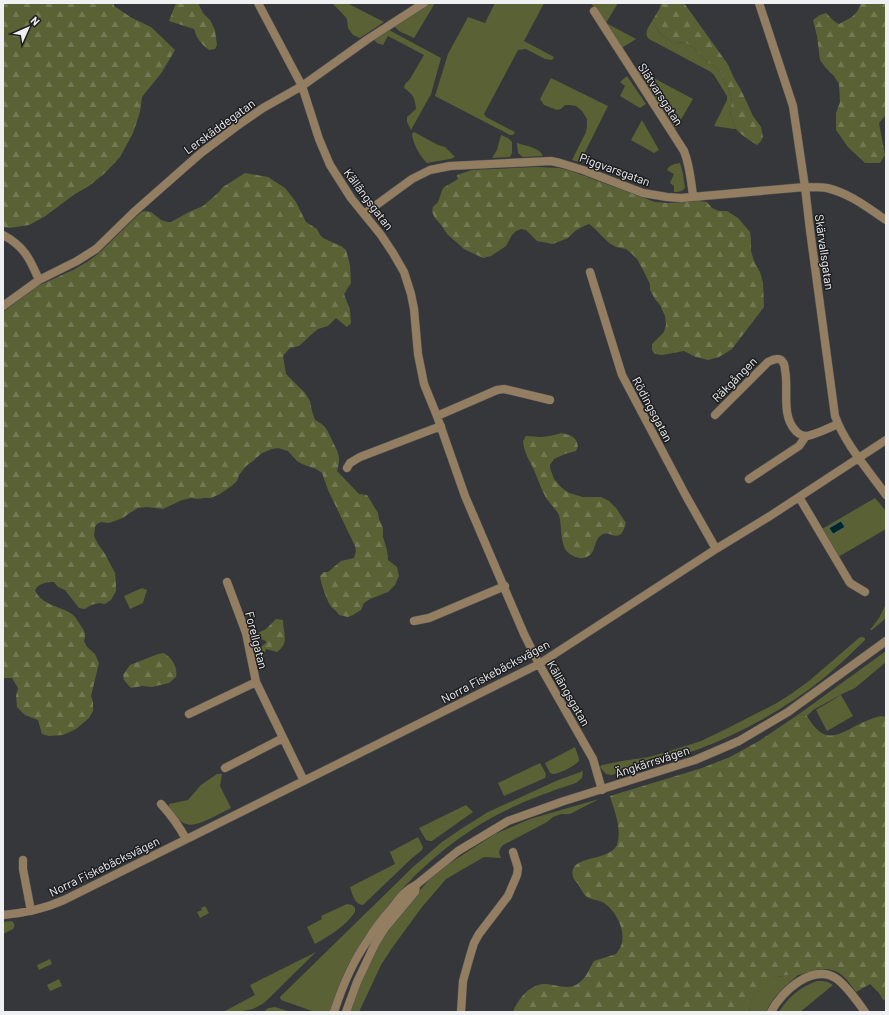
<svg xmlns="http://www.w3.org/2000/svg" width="889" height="1015" viewBox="0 0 889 1015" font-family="Barlow,sans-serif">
  <defs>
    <pattern id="forest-firs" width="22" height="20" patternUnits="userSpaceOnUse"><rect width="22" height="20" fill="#5a6235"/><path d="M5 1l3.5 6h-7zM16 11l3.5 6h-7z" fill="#727953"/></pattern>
  </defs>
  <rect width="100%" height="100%" fill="#36373a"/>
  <path fill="#5a6235" d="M332,3H347L384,22L360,38L353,35L348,28L347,19L341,12Z
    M430,3H435L414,38L399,31L395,27V26Z
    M495,3H544L524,41L554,57L552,60L545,59L526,49L518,50L484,114L486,117L515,132L513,135H510L435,96L448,54L467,19L468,17L485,23Z
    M591,3H618L606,23L636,39L620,49Z
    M652,21L661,35L673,42L686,43L694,48L707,62L716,67L721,73L731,96L732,103L730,111L731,117L736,129H734L714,126L727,100V96L714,75L711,72L649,39C643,33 649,27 652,21Z
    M389,30L441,58L431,94L411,130L407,122V117L416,109C415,98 413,94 404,88L405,84L410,79L424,55L388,36L383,45L377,43L375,41V39Z
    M631,66L693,99L673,133Z
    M627,76L646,104L640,108L620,96L625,86L620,82Z
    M551,78L608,106L580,162L572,160L586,132L587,126V119L582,111L576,106L570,105H565L561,109L557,110L544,105L540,99Z
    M642,120L659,150L654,153L631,140Z
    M414,132L438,145L445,147L455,157L450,159L427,163C420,156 413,144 412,134Z
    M501,135L508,138L512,142V153L510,157L492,158L497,150Z
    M517,143C525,146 539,147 543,156L523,157L518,153Z
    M680,163L683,174L685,188C682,192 678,192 674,192V186L670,183L674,174L667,170C670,164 675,164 680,163Z
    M875,498L886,511V529L838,557L822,529Z
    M142,588L147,590L143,603L130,609L124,596Z
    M886,604V618L872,630H870L879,618Z
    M860,637H863L865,638V640C852,653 839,665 825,677C788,707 744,732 699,749C670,760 640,767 611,775L606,774L600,767L602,765L622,761L649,757L660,754L701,741L726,729L775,704L791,694L809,681Z
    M886,651V662L855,688L844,693L813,710L807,716L799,714Z
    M841,695L853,716L827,731L816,710Z
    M575,747C576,751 579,756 579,760C578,765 558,774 554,774C553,774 552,774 550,773L545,763Z
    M540,763L546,774L545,778L504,796L498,783Z
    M583,771L582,778L576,783C541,794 506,808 476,827C433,854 398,889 370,930C361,943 353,956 346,969C340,983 335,998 330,1012H315L281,1000L280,997L413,867L442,842L461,829L488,812L556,781Z
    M217,774H222L220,786L231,808C220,813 197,828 186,824C179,822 174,814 169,809V804L188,800L201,785Z
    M599,799L570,814H561L553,817L547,822L503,845C499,850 498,852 501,858L484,857L446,879L422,907L392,948L381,965L359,1012H349L358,989L377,947L395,920L412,899L429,880L447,865L495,834L530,819Z
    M466,805L473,812L432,841H430L426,840L419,828Z
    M418,837L423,847L422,850L411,859L363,905C355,905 352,894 350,887L395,864L390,852Z
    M347,904L352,905L355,908V912C345,927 330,935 315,944L307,927L322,919L321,916Z
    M205,906L209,913L200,918L197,912L202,910L201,908Z
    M12,921C15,924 15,926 13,929L3,934V922Z
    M316,952L264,1003L253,1009L238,1012H223L255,995L250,985Z
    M50,959L52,964L39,970L37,965Z
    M798,975C783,988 775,994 766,1012H749C751,993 763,979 782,976C787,975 793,975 798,975Z
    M59,979L62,986L50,991L47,985Z
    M817,981C824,981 828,981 833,985L800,1012H779C788,997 800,987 817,981Z
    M275,1007L291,1012H268L265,1010L269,1008Z"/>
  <path fill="url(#forest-firs)" d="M3,3H114V6L132,18L151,27L175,50L162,72L142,97L140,112L133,133L120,157L105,173L89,186L75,194L44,217L29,225L9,228L3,227Z
    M176,3H198L203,13L210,20L215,30L217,45L215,49L209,50C201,44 197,39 194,29L169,21Z
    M661,3H684L727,63L734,78L741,90L753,116L761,127L763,137L761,141L757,145L749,140L741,134L736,129L731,117L730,110L732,103L731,96L721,73L716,67L707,62L694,48L686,43L673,42L661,35L652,21L660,8Z
    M861,3H886V115L879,123L885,155L880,163H865L848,147L836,130V113L840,102L839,84L834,76L826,68L820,60L817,36L813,20L820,15L826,13L835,22L839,24C850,18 857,16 861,3Z
    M537,167L559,168L571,171L655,202L668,203L698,201L707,202L712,208L719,211H727L738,218L750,232L751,240V251L754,261L760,272L763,283L764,307L732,349L719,357L708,360L696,357L684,351L662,355L655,354L652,350V344L664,332L666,325L665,316L660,305L655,299L650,290V284L643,270L637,259L631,253L626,249L616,247L609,243L594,228L589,224L582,227L575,231L568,238L553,244L537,241L526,230L521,229L516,231L512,235L506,246L491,256L483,258L464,249L447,234L442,226L435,218L432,212L433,207L438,202L443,188L458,179L457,175L472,170Z
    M245,173L268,177L285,188L296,202L306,222L317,229L320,235L323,238L336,244L341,246L346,250L350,265L351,283L344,294L347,302L350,309L351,323L347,327L336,318L328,326L318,329L313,333L299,346L290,348L283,356L286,374L305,393L310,401L312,411L315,420C326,426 326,428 331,438C337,452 342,455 337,471L359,494L367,495L378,513L379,519L383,528V537L387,550L388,560L397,567L399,576L395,585L388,592L370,599L364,603L361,610L353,615L348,617L339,615C337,611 333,609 330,605C326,598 321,584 320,576L324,572H328L341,561L354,558L356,551L355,546L328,490L322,473L316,469L302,464L297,461L288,451L278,448L272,449L262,453L253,461L246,466L239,475L237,481L233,485L220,494L211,498H204L198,499L191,498L182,500L163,509L147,507L138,508L128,514L123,518L109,523L101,522L97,524L95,527L94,536L98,544L105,554L115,573L116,584V591L111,600L105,604L99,603L91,605L85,609L79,608L65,590L58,587L54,582C46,582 39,583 35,590C41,605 60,606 72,614C76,617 78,622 81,626C85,631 86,635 84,641L87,647L95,654L99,663L91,696L93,702V711L89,718L76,729L63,735L49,736L42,734L38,720L25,715L17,707L16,696L18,688L12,678H3V312L38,286L73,270L87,262L98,254L137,216L142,212L145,211L151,212L161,220L167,222H171L189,212L203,206L219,192L223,187Z
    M561,433C570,435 576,436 578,446L576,451L565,454L554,459L550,465V468L554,479L562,488L569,493L583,497H601L609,501L616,508L626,523C619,549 609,525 599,537C593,544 596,556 583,558C577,559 568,554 565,549C560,538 562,526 559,515C556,509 550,504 546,498C541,489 538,479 534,470C529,459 524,453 523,441L526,436C531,436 536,437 540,437C547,437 555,435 561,433Z
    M276,619L283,620C283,633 290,643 277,652L266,649L262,661L258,657C258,650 260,647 266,643V641L256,637L258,633L266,629Z
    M164,653C172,658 178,667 176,677L169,683L152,687L142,686L131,688L124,680L123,675L130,665L158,654Z
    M799,714L807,716C828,752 843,729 871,719C876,717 880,715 886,717V999L883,1000L879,993L870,984L856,992C850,984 843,972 832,970C821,967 810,972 799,975C793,976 787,975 781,976C763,980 751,994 749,1012H513C518,999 529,985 544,984C557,984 569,992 580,982C586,978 590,967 594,961L616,954C618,951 621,947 622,943C625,929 616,911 604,903C599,900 592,900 587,897C583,894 581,889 578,884C576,882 574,880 573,877C567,852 615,864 618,841C621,826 614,810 610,796L702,768L730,757L759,741Z"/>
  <path fill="#002529" stroke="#486265" d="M841,521L845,527L833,534L829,528Z"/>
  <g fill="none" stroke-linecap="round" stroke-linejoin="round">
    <g stroke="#545557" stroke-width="9">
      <path id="minor" d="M258,3L302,86L319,139L330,165L351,198L381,235L393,253L404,272L411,294L414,309L418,354L424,384L437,416L465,496L524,634L539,664L593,759L602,790
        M759,3L793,106L805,187L810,230L835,416C845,444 869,471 886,495
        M594,11L684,151C690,166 691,181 693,196
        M364,214L412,179L430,170L450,166L551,161L560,163L583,170L643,193L667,197L681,198L805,187C813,187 820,187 827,188C849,193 868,208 886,220
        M3,235C24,246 30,259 39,280
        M590,272L622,375L686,496L716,549
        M3,306L39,280L77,261L96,249L134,212L185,167L201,153L237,126L263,108L302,86L368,39L424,3
        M715,415L768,362C772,360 779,357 782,361C784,363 785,367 785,370C789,389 781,415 795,430C797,433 802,436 806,436C812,436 831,427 838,424
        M437,416L497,390L504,389L550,400
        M347,468L350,463L360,457L441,426
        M749,479L799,446L806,436
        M799,497L847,578L850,583L865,592
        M227,582L246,633L256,682L304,781
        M414,621L429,618L505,586
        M189,714L256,682
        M225,768L283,738
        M161,804C171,815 179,826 186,839
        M23,860V869L31,911
        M3,915C25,913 44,909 64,900L539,664L716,549L770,516L886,440
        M461,1012L463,981L470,956L474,943L479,934L508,896L517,875L518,868L513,852
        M771,1012C781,992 813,962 837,979C846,986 858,1002 865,1012"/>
    </g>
    <g stroke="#545557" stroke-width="9">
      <path id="tertiary" d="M334,1012C342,987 353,961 368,940C375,928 383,918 392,908C399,899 405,890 416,885L458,851L508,821L564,801L695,760L716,751L739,741L788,712L886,641
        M346,1012L357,982L375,944L385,928L415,892L416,885"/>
    </g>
    <use href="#minor" stroke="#937e62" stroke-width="8"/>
    <use href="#tertiary" stroke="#937e62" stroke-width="8"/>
  </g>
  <g text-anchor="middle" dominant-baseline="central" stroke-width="3" stroke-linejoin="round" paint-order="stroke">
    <g font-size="12" fill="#eff0f2" stroke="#1e1e20">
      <text transform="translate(661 94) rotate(57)">Slätvarsgatan</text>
      <text transform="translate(219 126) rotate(-36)">Lerskäddegatan</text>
      <text transform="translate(615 169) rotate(20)">Piggvarsgatan</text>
      <text transform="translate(369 199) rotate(53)">Källängsgatan</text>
      <text transform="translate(825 252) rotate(82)">Skärvallsgatan</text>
      <text transform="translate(734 379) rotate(-45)">Räkgången</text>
      <text transform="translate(653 409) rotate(62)">Rödingsgatan</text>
      <text transform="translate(257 640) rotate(76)">Forellgatan</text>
      <text transform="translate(495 671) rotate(-28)">Norra Fiskebäcksvägen</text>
      <text transform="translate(569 693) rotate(60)">Källängsgatan</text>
      <text transform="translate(652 761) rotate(-18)">Ängkärrsvägen</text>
      <text transform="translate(104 866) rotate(-26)">Norra Fiskebäcksvägen</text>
    </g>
  </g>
  <rect width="889" height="1015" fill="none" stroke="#eff0f2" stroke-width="8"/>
  <g transform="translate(28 28) rotate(45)" stroke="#1e1e20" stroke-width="3" paint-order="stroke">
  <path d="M0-3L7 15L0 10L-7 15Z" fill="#eff0f2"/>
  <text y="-6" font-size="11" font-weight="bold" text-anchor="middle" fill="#eff0f2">N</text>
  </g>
</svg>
